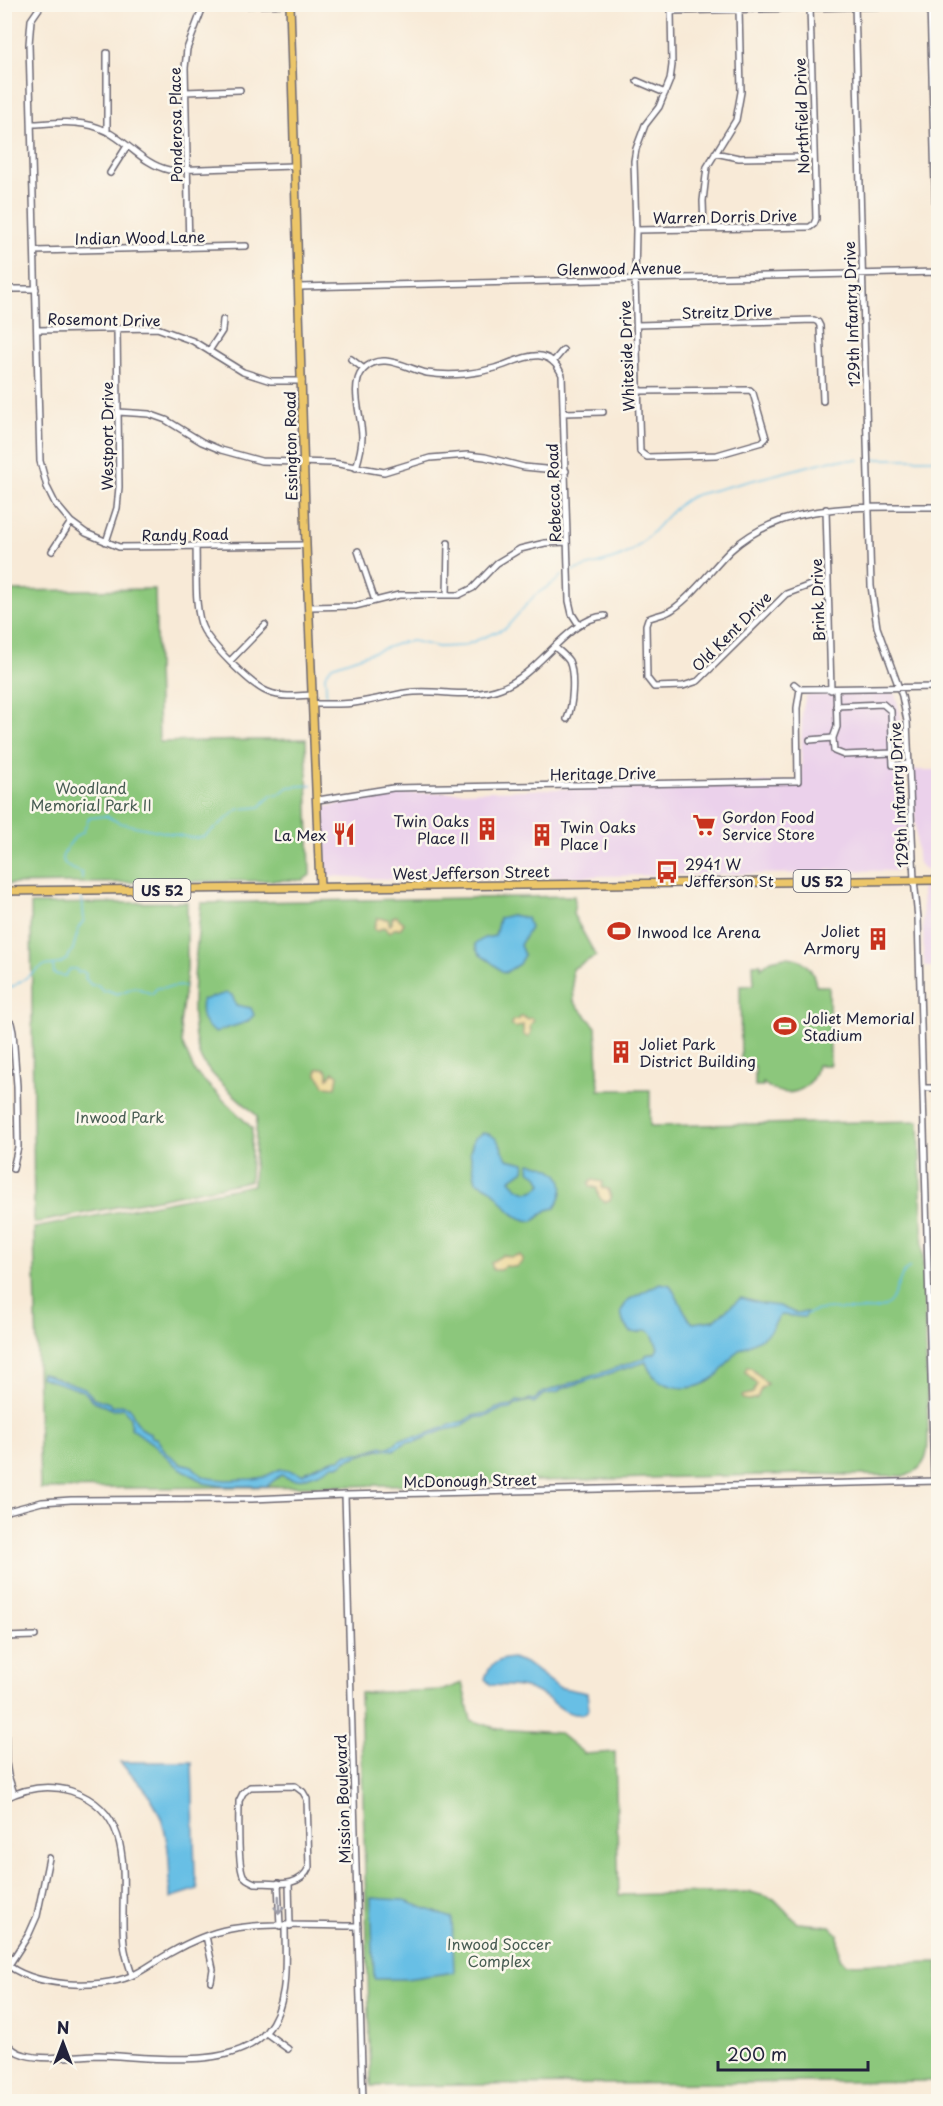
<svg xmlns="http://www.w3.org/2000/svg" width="943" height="2106" viewBox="0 0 943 2106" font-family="'Playpen Sans',sans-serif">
  <rect width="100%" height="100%" fill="#fbf7ec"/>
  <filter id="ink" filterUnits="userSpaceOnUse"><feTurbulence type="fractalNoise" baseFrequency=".0167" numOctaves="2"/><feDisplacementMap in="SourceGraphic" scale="12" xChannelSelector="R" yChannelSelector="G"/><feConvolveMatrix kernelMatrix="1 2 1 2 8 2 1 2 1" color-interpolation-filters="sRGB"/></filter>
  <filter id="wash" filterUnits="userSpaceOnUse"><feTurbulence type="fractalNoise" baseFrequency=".008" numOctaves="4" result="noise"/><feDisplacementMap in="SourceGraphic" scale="24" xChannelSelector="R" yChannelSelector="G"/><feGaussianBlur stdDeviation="1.35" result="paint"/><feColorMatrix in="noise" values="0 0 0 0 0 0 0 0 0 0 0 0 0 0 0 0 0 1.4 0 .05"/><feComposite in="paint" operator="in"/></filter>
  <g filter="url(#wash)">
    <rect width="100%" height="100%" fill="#f8ead7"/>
    <path fill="#ebd1eb" d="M895,693L902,721L907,855L902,867L896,871L827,870L815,873L388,879L332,876L326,874L324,807L392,794L801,782L802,712L806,695Z
      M913,770H938V871L924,869L919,863L917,856Z
      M922,885H938V967H924Z"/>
    <path fill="#8cc77c" stroke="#57745c" stroke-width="1.5" d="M155,589L159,742L306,739L310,875L303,880L5,884V591Z
      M574,896L575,902L573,914L596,956L572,969L574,1002L596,1027L599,1090H650V1126L919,1121L928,1425C928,1448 931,1467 906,1476L803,1474L348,1486L40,1489L34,1228L253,1185L257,1116C240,1099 218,1083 204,1064C183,1033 198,942 201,903Z
      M187,902V970L180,1025L182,1043L195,1072L252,1128L250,1181L34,1223L31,904Z
      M785,957C803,957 814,969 816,986H829L830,1065H817C812,1093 785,1101 763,1083V1086H755V1066H741L740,986L754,985L753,964H761V968L771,960Z
      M462,1683L471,1720L498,1729L559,1733L585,1754L615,1752L619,1895L751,1892L774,1899L798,1923L830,1926L838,1934L839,1958L846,1964L938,1962V2081L371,2086L360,1693L443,1690Z"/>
    <path fill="#eeda9e" stroke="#887e6c" stroke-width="1.5" d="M396,916L404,923L401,928L394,929L389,933L384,927L377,931L374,929L377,918L388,919L390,925L392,923V918Z
      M522,1016L527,1019L532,1018L534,1020L530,1026L531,1033L528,1038L523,1034V1025L516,1028L511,1024L513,1020H518Z
      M324,1068L328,1071V1078L334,1072L338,1075L336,1087L324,1086L321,1079L317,1075V1069Z
      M592,1180L603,1182L602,1188L608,1189L611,1197L610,1201L605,1202C600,1200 597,1194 597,1188L590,1186L589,1183Z
      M503,1255L510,1257L520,1255L523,1259L521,1263L516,1267L505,1266L500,1270H493L491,1262Z
      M747,1367L751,1368L767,1384L761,1389L757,1398L749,1400L743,1399L742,1396L753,1393L757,1384L745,1372Z"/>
    <path fill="#68bfe5" stroke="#457090" stroke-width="1.5" d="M511,915L527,918L530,928L520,945L524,955L519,964L505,973C498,970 498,967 492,963C484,956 477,957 475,944L484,938L495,936L499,918Z
      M227,993L232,995L236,1005L251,1008L254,1015L247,1022L215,1032C202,1025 200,1014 202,1000Z
      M483,1133C498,1134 501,1147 507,1159L525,1163L524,1170L510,1180C520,1192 531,1197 542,1184L538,1176L529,1170L530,1163C559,1167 572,1181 555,1208L547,1210L534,1221C514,1221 505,1205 493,1191C489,1186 481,1185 476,1181L470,1152L474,1138Z
      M660,1283L670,1285L689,1319L693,1323L714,1320L741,1298L763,1304L779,1306L795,1313L807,1312L805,1317H802L781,1315C775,1321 773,1329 767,1334C759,1341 748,1344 739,1350C728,1359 723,1373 711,1380C688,1395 654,1388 646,1362L561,1389L558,1392L543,1395L534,1403L530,1401L517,1404L511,1409L500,1410L488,1416L474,1418L460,1427L444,1430L415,1442H407L394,1450L379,1449L347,1460L341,1465H333C327,1470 322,1472 315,1474C299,1479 298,1483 281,1475L267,1486H222L204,1483L174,1464L157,1447L131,1428L130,1416L123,1408L113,1410L94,1401L83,1391L40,1377L41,1373L84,1388L94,1398L109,1403L112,1407L121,1405L129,1407L140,1428L150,1433L151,1437L156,1438L166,1452L180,1463L192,1466L201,1475L208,1478L226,1480L252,1479L264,1477L280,1469L303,1474C308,1469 334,1458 341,1459L347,1454L362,1453L382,1446L386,1448L393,1445L400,1439L422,1436L450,1425L464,1421L472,1416L488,1413L497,1408L512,1406L517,1401L524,1402L530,1399L534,1400L542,1393L645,1358L646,1355L655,1353L658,1348L652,1334L647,1330L638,1333L631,1332L623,1322L621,1311L628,1300Z
      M512,1658L526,1663L558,1687L587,1693L589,1709L584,1714C563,1717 556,1701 538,1693C524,1685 507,1686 491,1685L485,1679C489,1664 498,1659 512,1658Z
      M120,1762H192L195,1874L198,1889L170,1898C170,1865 170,1827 151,1798C143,1785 130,1774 120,1762Z
      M371,1898L402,1900L452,1918L454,1972L406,1979H374Z"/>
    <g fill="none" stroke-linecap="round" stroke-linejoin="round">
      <path stroke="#68bfe5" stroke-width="1.5" d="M875,459H938
        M572,571C591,564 614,562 631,551C655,536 669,506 695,495L832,460H859
        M327,700L325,675L332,666L403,642L413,641L438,647L463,646L506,628L535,595L555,582L562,575
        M68,846L76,836L83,832L89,818L106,816L120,823L192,838H200L205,836L239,809L260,807L271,795H278L288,787L312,785
        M67,848L62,857C66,871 75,868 82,873V879
        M53,965L54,974L65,976L70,969H76L78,973L82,971L86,974L85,978L91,985H98L104,992L107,990L117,994L135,987L152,994L157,988L184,986
        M4,989L14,986L43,966L59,964L67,959L73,949L79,927L84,920L82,896
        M937,1263H938
        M807,1314C824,1304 860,1314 881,1308C899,1302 894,1278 910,1267"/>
    </g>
  </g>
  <g filter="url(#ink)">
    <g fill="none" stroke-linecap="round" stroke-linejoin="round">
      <g stroke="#6d6872" stroke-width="8">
        <path id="minor" d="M42,4L31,20L29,44L40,461L47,487L55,503L71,522L86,533L119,547L306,545
          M218,4L227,6L290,4
          M855,4L871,586L877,627L902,696L907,721L914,880L918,918L934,1481
          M930,4L938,293
          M107,53V131
          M637,81L665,93
          M185,92L240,90
          M32,124C57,123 83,119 106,131C128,142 144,165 169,170L294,166
          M715,153L739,158L813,157
          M110,173L127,146
          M704,229L703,201L707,167L736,120L741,92L739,9
          M636,230L810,227L814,224L816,219L810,7
          M189,248L185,68L187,49L204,4
          M35,251L246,246
          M299,287L938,272
          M4,289H36
          M637,325L814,320L818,322L820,326L823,401
          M37,330L157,328L193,341L243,372L271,381H302
          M209,351L222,331L223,320
          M351,359L364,369
          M553,362L563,350
          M640,391L750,390L753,393L766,438L762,442L717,455L647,457L640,452L635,279L636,230L634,161L636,149L645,125L659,107L670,80L672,65L671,11L938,5
          M118,412L149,414L166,420L202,442L221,450L261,461L333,463L384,472L430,458L468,455L485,457L524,467L566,471
          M563,413L603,412
          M356,468C359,458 362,447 362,437C362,417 349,386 363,370C381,350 407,369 427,373C440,375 452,375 464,374C475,373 485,371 495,368C519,361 547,341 562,375L569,601L572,614L579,625
          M826,509L831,690
          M106,542L117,508L119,487L117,329
          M196,546C197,571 194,600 201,624C206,641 252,686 268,692C282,698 298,696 313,695
          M52,551L71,522
          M358,551L375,601
          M828,584H813L786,594L698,681L683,686L654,687L647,678L646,625L648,619C656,615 665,615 673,609C693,596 713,567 731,550C787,499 869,508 938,507
          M447,595L448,543
          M310,607L355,606L399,595H459L473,588L497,563L520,549L545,543L567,542
          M555,647C560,652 565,655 569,661C575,674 573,706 567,719
          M230,661L265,625
          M794,684L800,689L938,687
          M314,704C329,704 345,705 360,702C378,700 396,693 414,692C443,690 473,699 501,688C540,674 567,618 605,616
          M836,706L883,704L891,711L893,765L909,764
          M833,738L834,751L844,755L893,753
          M810,740L833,738L837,727L836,690
          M318,800L393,788L798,781L797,708L800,689
          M4,1018L11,1023L13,1032L17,1086L18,1147L13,1169
          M923,1088H938
          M930,1331L938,1330
          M345,1495L363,2102
          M4,1512L42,1502L71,1500L252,1499L345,1495L938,1481
          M4,1637L35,1636
          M4,1674L6,1763L8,1775L14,1794
          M295,1786L303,1792L307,1799L309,1867C300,1889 274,1883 255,1883C250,1881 245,1879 243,1875C237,1862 239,1817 239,1801L243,1793L250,1787Z
          M4,1799C25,1788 48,1784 71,1791C142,1814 118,1890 124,1944C125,1955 129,1965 132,1975
          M278,1883L280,1926
          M289,1883L290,1926
          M206,1936L213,1969L211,1981
          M4,1962C32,1987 98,1990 131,1976C145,1970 157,1960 170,1953C189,1942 209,1933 230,1929C267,1922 319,1926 358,1926
          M4,1973L29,1934L37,1916L49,1858
          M266,2033L288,2049
          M4,2039C9,2047 16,2053 25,2055C46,2061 77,2055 99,2055C144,2056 233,2072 266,2032C290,2004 285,1961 285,1926"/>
      </g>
      <g stroke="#6d6872" stroke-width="10">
        <path id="major" d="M290,4L306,545L320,887
          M4,891L938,880"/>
      </g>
      <use href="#minor" stroke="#fff" stroke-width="5"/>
      <use href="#major" stroke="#ecc669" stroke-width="7"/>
    </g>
    <defs><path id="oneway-shaft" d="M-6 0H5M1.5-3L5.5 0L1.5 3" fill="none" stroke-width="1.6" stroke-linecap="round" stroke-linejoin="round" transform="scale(1.5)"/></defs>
    <use stroke="#9c9ca7" href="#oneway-shaft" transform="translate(279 1905) rotate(88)"/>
  </g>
  <defs>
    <g id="supermarket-bare" transform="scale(1.8)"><path d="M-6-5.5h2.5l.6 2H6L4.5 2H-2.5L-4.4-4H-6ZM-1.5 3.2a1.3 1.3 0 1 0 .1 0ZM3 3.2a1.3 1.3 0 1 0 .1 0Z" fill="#c8321e" stroke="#fbf7ec" stroke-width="2.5" paint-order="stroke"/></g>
    <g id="building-bare" transform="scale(1.8)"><path d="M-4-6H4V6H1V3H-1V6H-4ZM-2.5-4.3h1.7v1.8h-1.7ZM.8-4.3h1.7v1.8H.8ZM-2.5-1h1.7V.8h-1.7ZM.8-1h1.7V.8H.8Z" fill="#c8321e" stroke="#fbf7ec" stroke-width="2.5" paint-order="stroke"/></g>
    <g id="restaurant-bare" transform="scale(1.8)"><path d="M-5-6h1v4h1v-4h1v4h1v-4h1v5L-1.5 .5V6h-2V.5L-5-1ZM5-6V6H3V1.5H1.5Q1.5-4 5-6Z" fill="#c8321e" stroke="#fbf7ec" stroke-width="2.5" paint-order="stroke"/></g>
    <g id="bus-bare" transform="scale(1.8)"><path d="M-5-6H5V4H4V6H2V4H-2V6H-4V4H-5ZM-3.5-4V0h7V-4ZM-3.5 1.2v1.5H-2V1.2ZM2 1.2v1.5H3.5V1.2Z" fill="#c8321e" stroke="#fbf7ec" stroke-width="2.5" paint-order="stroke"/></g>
    <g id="stadium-bare" transform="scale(1.8)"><path d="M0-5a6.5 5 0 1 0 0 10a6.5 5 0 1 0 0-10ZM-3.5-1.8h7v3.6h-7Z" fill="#c8321e" stroke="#fbf7ec" stroke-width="2.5" paint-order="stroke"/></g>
  </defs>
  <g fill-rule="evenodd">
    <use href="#supermarket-bare" x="704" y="825"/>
    <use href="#building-bare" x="487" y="829"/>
    <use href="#restaurant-bare" x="344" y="834"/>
    <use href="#building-bare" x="542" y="835"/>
    <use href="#bus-bare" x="667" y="872"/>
    <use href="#stadium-bare" x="619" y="931"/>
    <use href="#building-bare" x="878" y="939"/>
    <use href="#stadium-bare" x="785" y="1026"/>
    <use href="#building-bare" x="621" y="1052"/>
  </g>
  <g text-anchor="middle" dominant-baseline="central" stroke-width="5" stroke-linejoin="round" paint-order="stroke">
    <g fill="#fbf7ec" stroke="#636270" stroke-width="1.5">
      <rect x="793.5" y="870" width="57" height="22" rx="4.5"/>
      <rect x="133.5" y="879" width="57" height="22" rx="4.5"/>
    </g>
    <g font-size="14" font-weight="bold" fill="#22223b">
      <text x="822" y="881">US 52</text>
      <text x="162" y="890">US 52</text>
    </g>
    <g font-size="15" fill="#22223b" stroke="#fbf7ec">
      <text transform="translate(801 116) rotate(-92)">Northfield Drive</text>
      <text transform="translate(175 125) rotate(-91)">Ponderosa Place</text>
      <text transform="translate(725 216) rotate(-1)">Warren Dorris Drive</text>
      <text transform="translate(140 237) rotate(-1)">Indian Wood Lane</text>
      <text transform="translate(619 268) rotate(-1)">Glenwood Avenue</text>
      <text transform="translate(727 311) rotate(-2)">Streitz Drive</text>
      <text transform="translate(851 314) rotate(-92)">129th Infantry Drive</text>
      <text transform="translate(104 319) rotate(1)">Rosemont Drive</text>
      <text transform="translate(626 356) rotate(-92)">Whiteside Drive</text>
      <text transform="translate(106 436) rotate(-90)">Westport Drive</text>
      <text transform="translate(290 446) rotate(-91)">Essington Road</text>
      <text transform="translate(553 493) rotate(-92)">Rebecca Road</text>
      <text transform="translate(185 534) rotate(-1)">Randy Road</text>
      <text transform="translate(817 600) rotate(-92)">Brink Drive</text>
      <text transform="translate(731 631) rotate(-45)">Old Kent Drive</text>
      <text transform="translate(603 773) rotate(-1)">Heritage Drive</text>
      <text transform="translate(898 795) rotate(-93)">129th Infantry Drive</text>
      <text transform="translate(471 872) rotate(-1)">West Jefferson Street</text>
      <text transform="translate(470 1480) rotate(-1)">McDonough Street</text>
      <text transform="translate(342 1799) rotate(-92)">Mission Boulevard</text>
    </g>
    <g font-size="15" fill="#475c52" stroke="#fbf7ec">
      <text x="91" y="787">Woodland<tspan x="91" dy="17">Memorial Park II</tspan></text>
      <text x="120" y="1116">Inwood Park</text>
      <text x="499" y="1943">Inwood Soccer<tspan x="499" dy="17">Complex</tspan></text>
    </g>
    <g font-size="15" fill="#22223b" stroke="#fbf7ec" text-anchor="start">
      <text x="722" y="816">Gordon Food<tspan x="722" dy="17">Service Store</tspan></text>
      <text x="469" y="820" text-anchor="end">Twin Oaks<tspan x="469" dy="17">Place II</tspan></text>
      <text x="560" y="826">Twin Oaks<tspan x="560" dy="17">Place I</tspan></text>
      <text x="326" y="834" text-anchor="end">La Mex</text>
      <text x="685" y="863">2941 W<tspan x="685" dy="17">Jefferson St</tspan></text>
      <text x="860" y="930" text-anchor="end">Joliet<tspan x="860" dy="17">Armory</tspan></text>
      <text x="637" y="931">Inwood Ice Arena</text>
      <text x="803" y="1017">Joliet Memorial<tspan x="803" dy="17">Stadium</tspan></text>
      <text x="639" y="1043">Joliet Park<tspan x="639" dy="17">District Building</tspan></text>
    </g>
  </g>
  <rect width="943" height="2106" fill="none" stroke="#fbf7ec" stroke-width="24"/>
  <g transform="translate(63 2043)" stroke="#fbf7ec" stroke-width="4.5" paint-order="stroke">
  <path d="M0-4.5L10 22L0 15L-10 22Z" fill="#22223b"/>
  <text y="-9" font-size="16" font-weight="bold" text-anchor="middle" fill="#22223b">N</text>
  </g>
  <path d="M718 2061v9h150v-9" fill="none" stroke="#22223b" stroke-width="3"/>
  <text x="727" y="2061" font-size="18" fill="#22223b" stroke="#fbf7ec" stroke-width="4.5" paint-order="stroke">200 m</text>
</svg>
